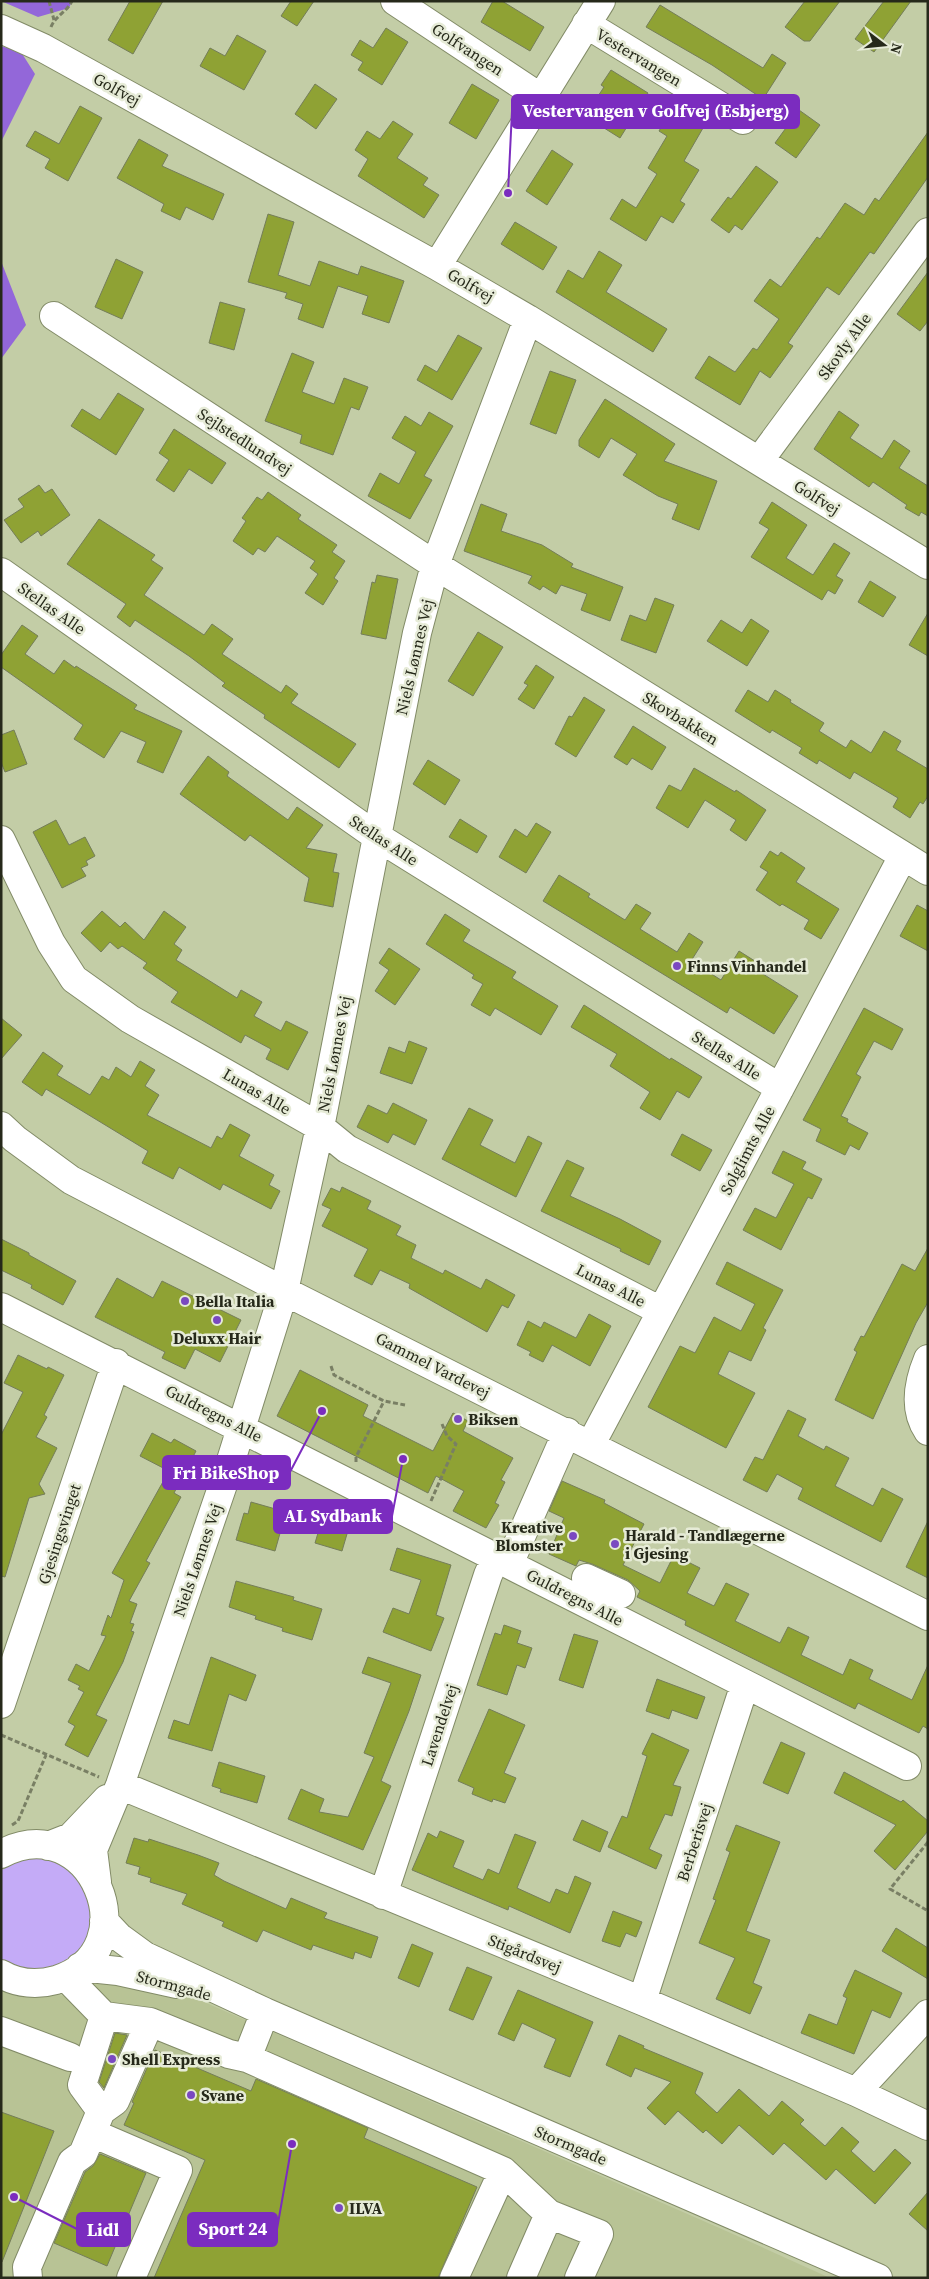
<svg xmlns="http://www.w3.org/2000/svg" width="929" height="2279" viewBox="0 0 929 2279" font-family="'Source Serif 4',serif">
  <rect width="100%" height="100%" fill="#c3cda6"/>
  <path fill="#b8c395" d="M113,1962L733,2234L830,2278H1V1984L9,1993L76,1996Z"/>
  <path fill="#c4abf7" d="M34,1856L61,1862L84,1880L95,1909L88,1944L64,1966L33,1973L9,1965L1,1960V1871L13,1862Z"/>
  <path fill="#9367d9" d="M1,1H72L69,8L38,17Z
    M1,46L21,52L35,74L1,142Z
    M1,261L26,325L1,359Z"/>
  <path fill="#8fa234" stroke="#747d59" d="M130,1H163L133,54L108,40Z
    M291,1H314L297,26L281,16Z
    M493,1H502L544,27L530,51L481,22Z
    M805,1H840L810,41H804L785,27Z
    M884,1H911L874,52L855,39Z
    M660,5L763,68L772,54L786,63L763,99L712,65L646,27Z
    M386,28L408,42L382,85L358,70L363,62L351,55L360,40L373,48Z
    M237,35L266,51L244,90L200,66L210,48L225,56Z
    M611,70L648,93L620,138L585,116L604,87L601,85Z
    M315,84L337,99L316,129L295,114Z
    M472,84L499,100L476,139L449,123Z
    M80,106L102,118L68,181L45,168L50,159L26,146L35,131L59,144Z
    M672,109L703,128L684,161L699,170L680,201L685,204L673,223L661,216L646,241L610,219L622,199L636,208L657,174L648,168L667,136L659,131Z
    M799,110L820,125L796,158L775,143Z
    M393,121L413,134L397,158L428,178L423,185L439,195L424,218L358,176L368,159L355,150L367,131L380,139Z
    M928,132V177L874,254L870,252L839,295L827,287L788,343L793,346L770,378L760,371L740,405L695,378L709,356L735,372L753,348L757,350L779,319L754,301L770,279L781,287L817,237L820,239L845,203L864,215L875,198L879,201Z
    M139,139L168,155L162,166L224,194L213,220L186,207L180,220L161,211L164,204L117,178Z
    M552,150L573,164L547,205L526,191Z
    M756,166L778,182L742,230L735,225L729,233L711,220L728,197L731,199Z
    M268,214L294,222L278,275L310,286L319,261L358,275L361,266L404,281L389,323L362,314L368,296L338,286L323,328L298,319L303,304L285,298L287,293L248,282Z
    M515,222L557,247L543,270L501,244Z
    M599,251L622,265L606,292L667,329L653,352L556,292L568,270L583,279Z
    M116,259L143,272L122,319L95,307Z
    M928,272V321L920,331L897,314Z
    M220,302L245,309L234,350L209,343Z
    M458,335L482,348L452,400L417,380L425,365L437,372Z
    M292,353L314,362L302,392L334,404L344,378L368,387L359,410L351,407L333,455L300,443L302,435L265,421Z
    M550,371L576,380L556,434L530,424Z
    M118,393L144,409L116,455L71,426L82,409L100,420Z
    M605,399L675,444L664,461L717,481L699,530L672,519L678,504L658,496L623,475L637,454L611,438L599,458L579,446V440Z
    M839,411L859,425L850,438L882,459L894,440L910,451L899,468L928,486V516L921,512L919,516L905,508L907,505L873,482L869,487L814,449Z
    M429,412L453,426L424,476L432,480L410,519L368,496L380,473L399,484L416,452L392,438L405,416L421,426Z
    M174,429L226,463L212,484L189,469L174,492L156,480L169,460L159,453Z
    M39,485L45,493L52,489L70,515L41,536L38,531L21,543L4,520L24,507L18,499Z
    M268,492L301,515L298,519L337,545L332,552L345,561L334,578L338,581L323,605L305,593L318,574L310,568L315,561L277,536L265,552L258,548L253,555L233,541L246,521L242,518L257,497L262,500Z
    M772,502L807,525L786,558L813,575L834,543L850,553L836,576L843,580L835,594L828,590L822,600L751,557L769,529L759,523Z
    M481,504L507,514L501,531L542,545L573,564L571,567L623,587L610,621L581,610L587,594L561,585L556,594L543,586L540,590L528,583L532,576L464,551Z
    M99,519L155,555L151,560L163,568L144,595L204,635L212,624L233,639L222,654L281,693L286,685L298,694L291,703L356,744L339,768L264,718L265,715L222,686L225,683L189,656L135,620L130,627L117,617L126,604L67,564Z
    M377,575L398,579L386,639L361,634L372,582L375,583Z
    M870,581L896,597L883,617L858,602Z
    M655,598L674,605L656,653L621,640L630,615L646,621Z
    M928,613V656L909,645Z
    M751,619L769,631L747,666L707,641L721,620L742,633Z
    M22,625L38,636L25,654L54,674L64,660L75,668L76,666L137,705L134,709L182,731L163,773L137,762L146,742L121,731L104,758L74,739L83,725L1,667V655Z
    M478,632L503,647L473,696L448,681Z
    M536,665L554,677L534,709L518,699L528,685L524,683Z
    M748,690L768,702L775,690L791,700L790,702L824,723L819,731L846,748L851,740L871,753L884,731L901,741L896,750L928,769V796L923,804L920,802L910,818L893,807L898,798L854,772L850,779L819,760L817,764L799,753L802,748L772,730L770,733L735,711Z
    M584,697L605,710L576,757L555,744L569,716L572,717Z
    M633,726L666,747L652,770L632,758L627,765L614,757Z
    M14,730L27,764L5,772L1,762V735Z
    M208,756L229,772L227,776L288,820L297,807L323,825L306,848L337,854L333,872L339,873L333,907L304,901L309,878L250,835L245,841L180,794Z
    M428,760L460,780L445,805L413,784Z
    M694,768L735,792L736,790L766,810L746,841L730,830L736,820L705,800L688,828L656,808L669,785L681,791Z
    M460,819L487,836L477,853L449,837Z
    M56,820L69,845L85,837L95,856L86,861L88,865L81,868L86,876L62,888L33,832Z
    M536,823L551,832L526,873L499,857L515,829L527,837Z
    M770,851L778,856L781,852L805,868L796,882L839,909L821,939L804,929L809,920L782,904L780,906L756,890L768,872L760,867Z
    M559,875L590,894L588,897L625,920L636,904L651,913L640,929L677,952L689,933L703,942L691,961L721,980L739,951L758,963L755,969L798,996L774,1034L730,1007L727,1013L543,901Z
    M917,905L928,911V951L900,936Z
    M102,911L120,927L125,922L144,940L164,911L186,927L174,944L182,950L176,960L237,998L241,990L262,1002L254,1016L281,1031L286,1021L308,1032L288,1070L266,1059L271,1049L245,1035L241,1043L171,1002L178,992L143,968L147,963L122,946L118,949L110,942L101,952L81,933Z
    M445,914L470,930L463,941L516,972L512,978L558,1006L541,1035L495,1008L490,1016L471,1005L483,984L472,978L474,975L426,944Z
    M389,948L420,969L395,1005L375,991L389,970L379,963Z
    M584,1005L670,1060L671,1058L702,1077L689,1098L677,1091L660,1120L640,1108L650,1092L610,1066L617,1054L571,1027Z
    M864,1008L903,1029L892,1050L874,1041L856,1074L861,1077L841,1116L848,1119L847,1122L868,1133L859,1150L850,1145L845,1155L816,1141L821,1129L803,1120Z
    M1,1018L22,1035L1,1059Z
    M409,1041L427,1048L412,1084L380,1073L389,1047L405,1053Z
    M43,1052L63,1066L57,1075L90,1095L102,1076L109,1080L116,1067L131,1077L140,1061L155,1070L145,1086L159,1095L147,1115L211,1148L217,1136L222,1139L230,1124L250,1135L239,1156L274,1175L269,1185L280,1191L271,1209L223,1184L220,1190L179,1167L173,1179L142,1163L148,1151L46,1089L42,1096L22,1082Z
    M393,1103L427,1120L415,1145L393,1134L388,1143L357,1127L368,1105L387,1114Z
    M469,1108L493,1120L480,1145L515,1163L528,1136L542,1143L516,1197L442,1159Z
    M682,1134L712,1150L700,1171L671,1155Z
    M783,1151L806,1162L802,1169L822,1179L812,1199L808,1197L781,1250L743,1230L755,1208L776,1218L794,1184L772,1173Z
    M567,1160L584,1168L570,1196L620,1219L661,1241L649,1265L620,1251L621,1249L541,1211Z
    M342,1187L371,1201L367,1209L401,1226L396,1235L416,1245L411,1258L443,1274L445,1270L481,1289L486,1279L515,1295L508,1308L502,1305L487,1332L409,1288L410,1284L380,1270L372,1285L354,1276L368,1249L322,1226L331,1209L322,1205L331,1188L340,1192Z
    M1,1239L29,1253V1255L76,1281L63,1305L31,1288L32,1285L1,1270Z
    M928,1248V1302L916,1323L873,1419L835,1400L857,1352L854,1350L861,1336L864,1337L902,1264L915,1271Z
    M727,1262L783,1290L763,1328L766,1330L751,1361L729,1351L718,1374L755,1393L726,1448L648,1407L680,1346L695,1353L714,1317L741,1331L755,1304L716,1284Z
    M117,1278L153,1298L162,1281L241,1320L220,1362L195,1349L185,1369L162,1358L165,1352L95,1317Z
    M589,1314L611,1326L590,1366L552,1345L543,1362L529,1355L531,1352L517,1345L528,1321L541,1328L544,1322L576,1338Z
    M18,1355L47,1369L48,1367L64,1375L44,1415L47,1417L36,1437L57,1448L39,1484L45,1494L29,1498L5,1577L1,1576V1435L23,1392L4,1383Z
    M300,1370L368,1405L363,1416L433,1451L453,1413L468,1421L463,1431L513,1458L501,1480L505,1482L495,1503L499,1505L486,1528L453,1511L464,1491L436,1476L428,1493L277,1416Z
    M788,1410L806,1419L798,1436L824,1450L826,1446L849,1458L835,1486L873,1506L882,1488L903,1499L881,1542L798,1499L803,1488L777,1474L767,1492L743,1480L755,1457L763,1460Z
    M152,1433L171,1443L174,1439L196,1451L174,1493L181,1497L146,1561L150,1563L129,1601L137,1604L130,1623L134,1624L131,1631L134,1632L123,1662L96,1715L107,1720L88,1757L65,1745L75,1726L68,1722L84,1692L78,1689L80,1686L68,1680L76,1664L89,1671L106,1636L101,1635L108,1615L111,1618L124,1580L112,1573L169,1471L140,1456Z
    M562,1481L605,1500L604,1503L644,1524L623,1565L660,1583L674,1555L700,1568L687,1593L714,1606L726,1583L749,1594L735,1621L780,1643L788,1627L809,1637L801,1655L843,1675L850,1659L873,1670L869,1679L912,1700L928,1665V1729L923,1726L919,1733L858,1703L855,1709L685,1625L686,1621L637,1597L640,1591L628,1580L592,1564L579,1560L576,1566L549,1554L564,1518L549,1511Z
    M304,1501L352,1517L342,1551L315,1543L318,1533L296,1526Z
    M251,1502L286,1512L275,1551L236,1540L244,1513L248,1514Z
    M928,1521V1578L906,1567Z
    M397,1548L451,1565L436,1615L444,1618L431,1651L383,1632L393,1608L409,1614L421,1580L390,1570Z
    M236,1581L294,1597L293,1600L322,1609L312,1640L282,1631L283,1628L255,1619L256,1616L229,1607Z
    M504,1625L521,1631L517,1643L532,1648L525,1668L517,1665L507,1695L477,1685L495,1633L501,1635Z
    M574,1634L598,1641L583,1688L559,1680Z
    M211,1657L256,1675L246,1701L229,1694L212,1751L168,1738L174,1720L189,1725Z
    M368,1657L421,1675L409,1711L381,1781L391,1786L363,1850L288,1819L301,1789L324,1799L319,1812L348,1817L374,1757L364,1753L391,1683L362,1673Z
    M657,1679L705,1697L697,1719L672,1710L669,1719L646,1711Z
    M489,1709L525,1725L504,1773L516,1778L505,1803L493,1799L492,1802L472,1794L474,1788L458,1781Z
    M652,1733L689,1750L673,1785L681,1787L672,1816L665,1814L649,1849L662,1855L656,1869L608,1847L622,1816L627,1818L647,1756L642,1754Z
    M781,1742L805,1753L788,1794L763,1783Z
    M219,1762L265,1776L257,1803L220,1792L221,1789L212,1786Z
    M844,1772L901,1802L903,1800L928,1821V1831L895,1870L874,1851L896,1825L834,1793Z
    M582,1820L608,1832L600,1852L573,1840Z
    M736,1825L780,1842L746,1931L770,1940L753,1983L762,1987L750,2014L716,1999L735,1958L699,1943L716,1900L713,1899L730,1852L726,1850Z
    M440,1831L464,1841L453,1867L483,1880L488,1869L499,1874L515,1834L536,1842L517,1888L550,1903L556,1889L568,1894L575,1876L591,1883L570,1933L509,1906L508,1910L412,1870L428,1833L437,1838Z
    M134,1838L148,1842L149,1839L198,1855L219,1863L214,1875L224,1881L286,1909L291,1898L327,1913L324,1918L378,1937L371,1958L355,1952L353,1959L313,1945L311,1950L263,1930L257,1942L222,1926L224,1922L182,1904L187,1894L150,1882L151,1878L138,1874L140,1867L126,1863Z
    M613,1911L642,1922L636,1937L626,1933L620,1947L602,1941Z
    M896,1928L928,1948V1979L882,1951Z
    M412,1944L433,1953L419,1987L398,1978Z
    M467,1967L492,1977L473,2020L449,2010Z
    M855,1970L902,1993L890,2018L872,2010L854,2054L801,2033L809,2014L837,2025L847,1998L843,1996Z
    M518,1990L593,2022L570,2077L544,2067L556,2039L522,2023L514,2041L498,2034Z
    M115,2033L127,2035L104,2088L99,2082Z
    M619,2035L644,2046L643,2048L703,2073L695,2093L717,2113L739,2089L769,2116L782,2101L804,2120L800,2124L825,2146L842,2127L859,2142L851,2151L874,2172L895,2149L911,2163L875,2204L836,2169L826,2180L784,2143L773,2155L739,2125L722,2144L706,2130L703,2133L678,2111L665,2125L647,2108L671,2082L635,2068L631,2077L606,2065Z
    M155,2050L251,2091L256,2079L368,2128L364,2138L477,2187L438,2278H154L205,2160L124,2125L134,2103L132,2102Z
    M1,2112L54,2131L2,2262L1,2261Z
    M100,2154L146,2173L107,2266L54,2243L85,2172L93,2166Z
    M928,2192V2231L909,2214Z"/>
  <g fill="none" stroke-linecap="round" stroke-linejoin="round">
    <g stroke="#828b67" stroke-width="30">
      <path id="minor" d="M395,1L541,98
        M586,24L743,120
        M1,29L43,48L437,266L528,319L928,565
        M437,266L601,1
        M54,316L435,565L928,871
        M759,461L928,232
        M1,572L376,836L780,1088
        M1,840L51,943L74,979L130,1019L320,1127L347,1149L661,1311
        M1,1126L15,1139L71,1180L284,1291L928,1616
        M1,1307L907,1766
        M928,1359C918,1383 913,1409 928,1431
        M591,1444L903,856
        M509,1564L567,1432
        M586,1578L621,1594
        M1,1704L116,1363
        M120,1785L642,2001L856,2092L928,2126
        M48,1846L71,1837L107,1799
        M1,1854C90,1806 152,1950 56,1980C38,1985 18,1984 1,1974
        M97,1882L93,1850L120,1785L228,1470L284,1291L320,1127L417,633L435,565L528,319
        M383,1895L488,1575L496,1557
        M104,1921L119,1937L145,1956L265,2012L878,2278
        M80,1967L118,1971L177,1984
        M642,2001L745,1684
        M150,2022L229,2054L247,2058L503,2171L454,2278
        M1,2031L70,2057
        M247,2058L265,2012
        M856,2092L928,2014
        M101,2111L115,2101L150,2022L104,2016
        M92,2133L178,2170L131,2278
        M503,2171L549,2214L599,2234L579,2278
        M28,2278L27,2267L72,2162L83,2154L101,2111L82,2085L104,2016L66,1977
        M521,2278L549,2214"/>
    </g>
    <path stroke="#797f64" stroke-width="3" stroke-dasharray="5 2.5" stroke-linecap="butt" d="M49,1L54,20
      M51,27C55,16 67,12 72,1
      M331,1366L334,1375L384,1401L405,1405
      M356,1462V1457L384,1401
      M431,1501L456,1444L447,1436L442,1424
      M1,1735L99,1777
      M12,1825L18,1821L46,1755
      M928,1842L890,1889L928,1911"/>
    <use href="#minor" stroke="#fff" stroke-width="28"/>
  </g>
  <g fill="#7a49c1" stroke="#e6ebd7" stroke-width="2">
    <circle cx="677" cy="966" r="5"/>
    <circle cx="185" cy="1301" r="5"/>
    <circle cx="217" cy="1320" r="5"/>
    <circle cx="458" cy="1419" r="5"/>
    <circle cx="573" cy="1536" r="5"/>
    <circle cx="615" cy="1544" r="5"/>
    <circle cx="112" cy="2059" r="5"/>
    <circle cx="191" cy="2095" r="5"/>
    <circle cx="339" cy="2208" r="5"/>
  </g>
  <g text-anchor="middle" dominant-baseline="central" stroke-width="5" stroke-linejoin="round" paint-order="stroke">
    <g font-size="16" fill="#26291a" stroke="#e6ebd7">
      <text transform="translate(468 49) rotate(33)">Golfvangen</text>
      <text transform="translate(639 57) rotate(31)">Vestervangen</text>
      <text transform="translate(117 89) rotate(29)">Golfvej</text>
      <text transform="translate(471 285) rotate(30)">Golfvej</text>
      <text transform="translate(844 346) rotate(-54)">Skovly Alle</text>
      <text transform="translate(245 441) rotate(33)">Sejlstedlundvej</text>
      <text transform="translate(817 497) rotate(32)">Golfvej</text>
      <text transform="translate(52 608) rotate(35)">Stellas Alle</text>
      <text transform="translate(414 657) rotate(-77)">Niels Lønnes Vej</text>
      <text transform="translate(681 718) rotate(32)">Skovbakken</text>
      <text transform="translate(384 840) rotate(33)">Stellas Alle</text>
      <text transform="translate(334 1054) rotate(-79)">Niels Lønnes Vej</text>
      <text transform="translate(727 1055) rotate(32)">Stellas Alle</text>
      <text transform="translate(257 1091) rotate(30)">Lunas Alle</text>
      <text transform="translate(747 1150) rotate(-62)">Solglimts Alle</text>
      <text transform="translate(611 1285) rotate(27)">Lunas Alle</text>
      <text transform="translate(433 1365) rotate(27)">Gammel Vardevej</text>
      <text transform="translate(214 1413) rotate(27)">Guldregns Alle</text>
      <text transform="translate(59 1534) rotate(-72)">Gjesingsvinget</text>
      <text transform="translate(197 1560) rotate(-71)">Niels Lønnes Vej</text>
      <text transform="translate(575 1597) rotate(27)">Guldregns Alle</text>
      <text transform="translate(439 1725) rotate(-72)">Lavendelvej</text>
      <text transform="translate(694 1842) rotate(-72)">Berberisvej</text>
      <text transform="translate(525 1953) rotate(22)">Stigårdsvej</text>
      <text transform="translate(174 1985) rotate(15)">Stormgade</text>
      <text transform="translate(571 2145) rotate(23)">Stormgade</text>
    </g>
    <g font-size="16" font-weight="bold" fill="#26291a" stroke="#e6ebd7" text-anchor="start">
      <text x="687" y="966">Finns Vinhandel</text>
      <text x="195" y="1301">Bella Italia</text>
      <text x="217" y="1338" text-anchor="middle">Deluxx Hair</text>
      <text x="468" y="1419">Biksen</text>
      <text x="563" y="1527" text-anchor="end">Kreative<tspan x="563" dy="18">Blomster</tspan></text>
      <text x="625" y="1535">Harald - Tandlægerne<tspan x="625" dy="18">i Gjesing</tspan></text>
      <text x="122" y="2059">Shell Express</text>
      <text x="201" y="2095">Svane</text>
      <text x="349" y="2208">ILVA</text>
    </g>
  </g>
  <path fill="none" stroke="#7b2cbf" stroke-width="2" d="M508 193L512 111M322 1411L290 1472M403 1459L392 1516M292 2144L277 2229M14 2197L77 2229"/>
  <g fill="#7b2cbf" stroke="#e6ebd7" stroke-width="2">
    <circle cx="508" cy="193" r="5"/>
    <circle cx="322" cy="1411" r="5"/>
    <circle cx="403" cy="1459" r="5"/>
    <circle cx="292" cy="2144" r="5"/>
    <circle cx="14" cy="2197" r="5"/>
  </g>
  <g fill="#7b2cbf" stroke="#7b2cbf" stroke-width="2">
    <rect x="512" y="95" width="287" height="33" rx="5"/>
    <rect x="163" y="1456" width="127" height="33" rx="5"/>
    <rect x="274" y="1500" width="118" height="33" rx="5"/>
    <rect x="188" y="2213" width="89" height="33" rx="5"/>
    <rect x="77" y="2213" width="53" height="33" rx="5"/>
  </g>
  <g font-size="18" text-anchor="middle" font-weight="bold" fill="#fff">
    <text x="656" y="117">Vestervangen v Golfvej (Esbjerg)</text>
    <text x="226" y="1479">Fri BikeShop</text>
    <text x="333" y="1522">AL Sydbank</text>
    <text x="233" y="2235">Sport 24</text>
    <text x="103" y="2236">Lidl</text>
  </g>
  <rect width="929" height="2279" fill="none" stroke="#26291a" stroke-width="5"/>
  <g transform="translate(884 45) rotate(106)" stroke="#e6ebd7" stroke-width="4" paint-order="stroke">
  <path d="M0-4L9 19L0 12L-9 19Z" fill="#26291a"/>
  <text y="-8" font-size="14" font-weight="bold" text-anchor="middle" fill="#26291a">N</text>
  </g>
</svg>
